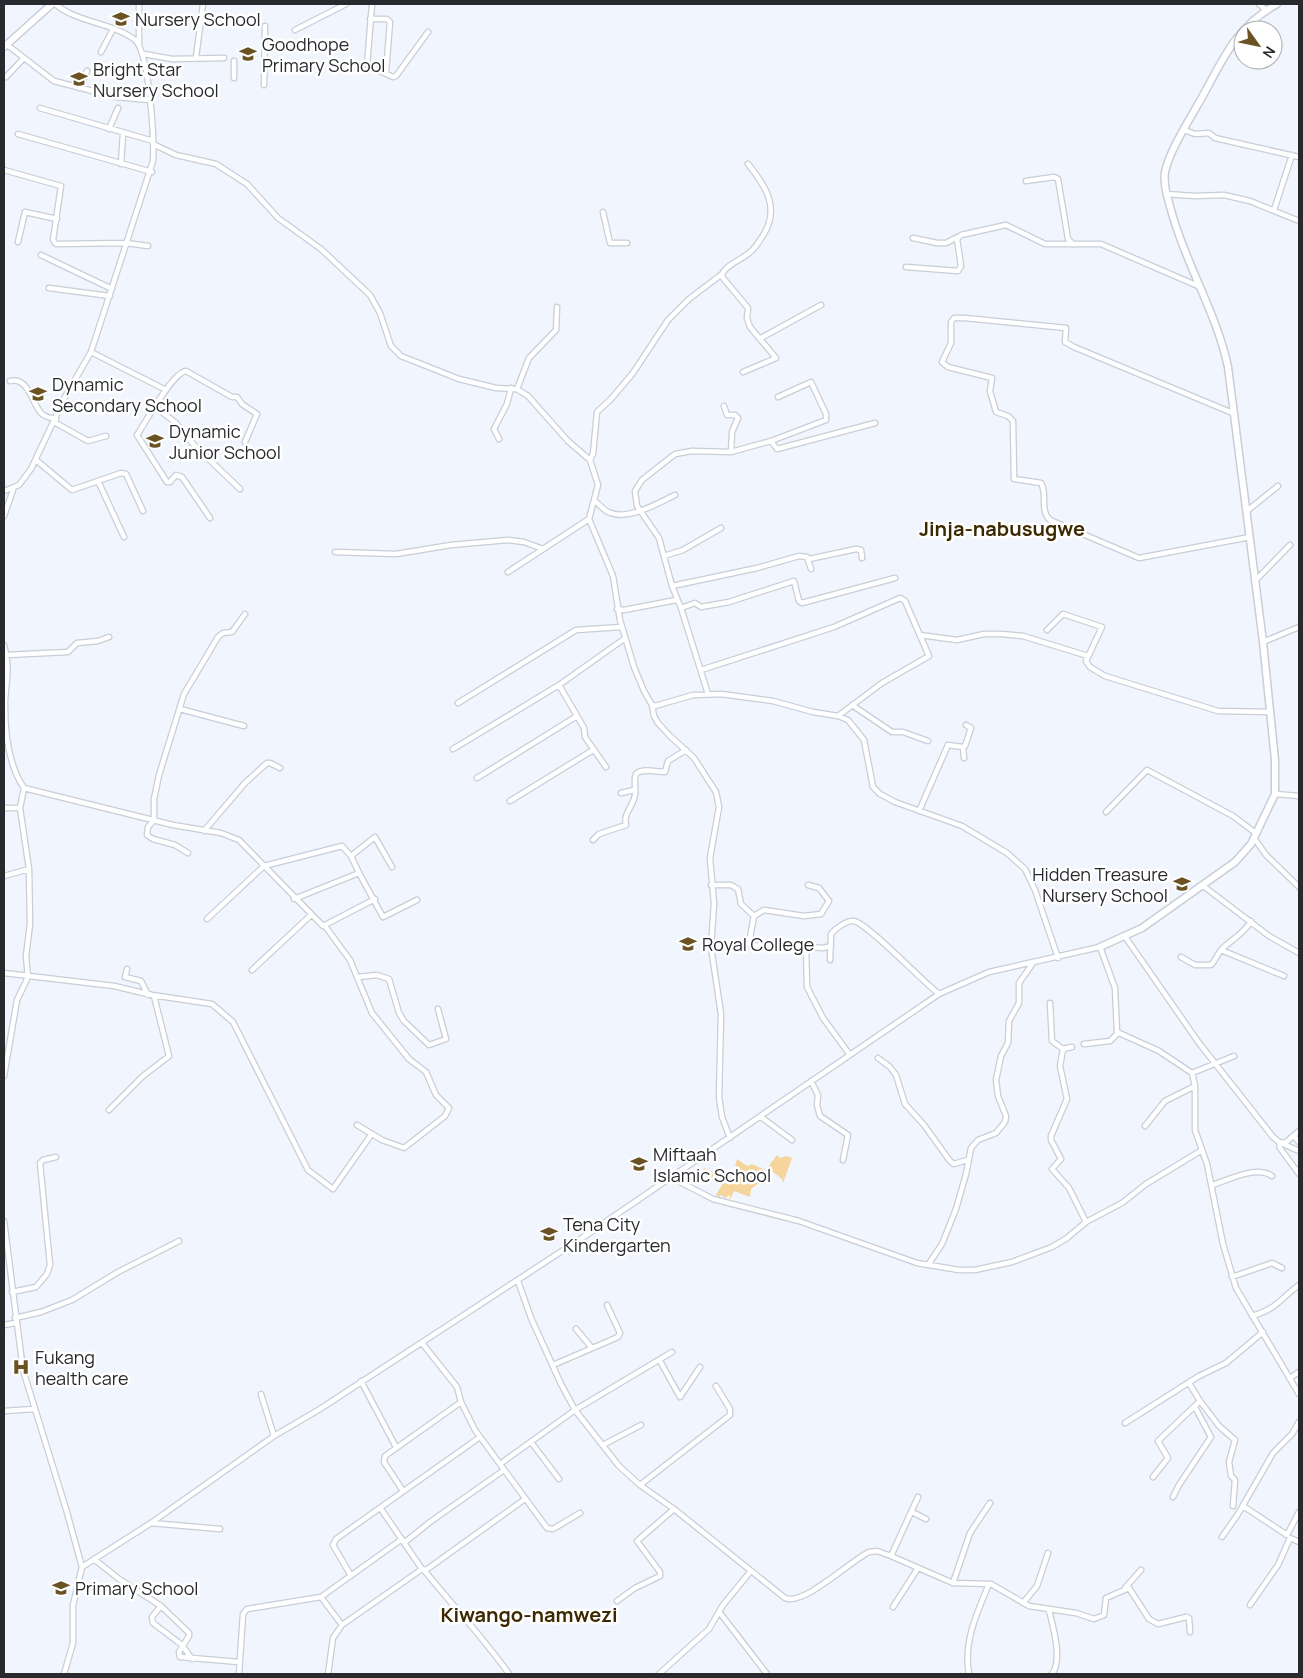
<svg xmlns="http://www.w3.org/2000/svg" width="1303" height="1678" viewBox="0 0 1303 1678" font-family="Manrope,sans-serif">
  <rect width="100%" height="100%" fill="#f1f5fe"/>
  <path fill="#f5d59c" d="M777,1155L780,1158L786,1156L792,1158L783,1183L782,1179L773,1172H768V1167Z
    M737,1159L747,1166L752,1164L765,1170L757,1177L759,1183L751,1189L750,1197L734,1191L730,1200V1195L725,1198L721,1195L719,1197L716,1195L722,1185L700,1174L704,1168L728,1179L733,1175Z"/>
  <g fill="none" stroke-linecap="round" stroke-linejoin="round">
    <g stroke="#c8cdd8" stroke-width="7">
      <path id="street" d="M139,4V44
        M372,4L367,65L393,77L396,76L428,32
        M1259,4L1266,10
        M370,19H387L390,22L386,72
        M295,30L346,4
        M6,44L54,81L116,97L149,100
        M101,52L113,29
        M144,54L172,59L224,58
        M196,57L203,4
        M234,61V78
        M6,77L23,59
        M264,85L265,26
        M79,88L87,71
        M40,108L153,141
        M109,129L118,108
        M1184,130L1195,134L1209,133L1215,138L1299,157
        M18,134L152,172
        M155,145L176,155L216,164L247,184L278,218L321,249L370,295L380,313L391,346L401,356L459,379L496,388L517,389L528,396L568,441L590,460L598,485L589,519L613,576L620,620L634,667L644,691L652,705L654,716L658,723L670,736L694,758L716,792L719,807L710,858L714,904L711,947L721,1014L719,1097L722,1117L730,1138
        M121,164L123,134
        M4,170L61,186L53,240L56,244L126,243L148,246
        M1026,181L1054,177L1058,179L1068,239L1073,244
        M1166,194L1195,196L1224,195L1250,201L1299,221
        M1274,210L1292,155
        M603,212L610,243H627
        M913,238L937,243H946L958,237
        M18,242L25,212L57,219
        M41,255L112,289
        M906,267L958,271L961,266L957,239L961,235L1006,225L1045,244H1101L1198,286
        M722,274L723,278L748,308L747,318L750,327L776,358L743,372
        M49,288L110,296
        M761,338L821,305
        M91,352L166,390
        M10,381C28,376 32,403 41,413C44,417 51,418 56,419
        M517,389L529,358L556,330L557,307
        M724,406L727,415H735L738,418L732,432L731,452
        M155,407L175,422L194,445L240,489
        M1235,414L1074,347L1065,342L1066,328L965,318H954L951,322V343L942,362L948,367L992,378L990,391L996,412L1008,416L1013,421L1014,479L1041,483C1048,494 1039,510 1050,520L1139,558L1250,537
        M54,422L88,441L106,436
        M499,439L494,429L507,404L511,388
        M771,441L826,420V414L811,382L778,397
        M36,460L72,490L121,473L126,474L143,511
        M590,460L593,454L597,412L611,399L633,373L668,320L689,299L722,274C727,264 741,260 749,253C756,248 759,241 764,234C780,207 765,185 748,164
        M98,481L124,537
        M4,491L19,485L31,469L65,397L91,352L153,161C155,142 149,49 134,39C110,22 78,23 55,4
        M595,501C600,505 605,512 611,513C630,520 658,503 675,495
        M1247,511L1278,486
        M4,516L14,487
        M210,518L182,477L176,475L170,482H167L137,435C146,422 172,373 186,371L232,397H237L242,404L257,414L245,442
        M335,552L396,554L451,545L508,540L524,542L543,549
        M664,556L683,550L721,528
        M809,559L856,549L861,550L862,558
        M508,572L589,519
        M1255,581L1290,545
        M672,586L757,568L799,556L807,557L811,569
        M681,608L695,603L701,607L729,602L794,581L799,601L802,603L895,578
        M617,609L624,610L676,600
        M1047,630L1063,614L1102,627L1086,661L1090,667L1105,676L1218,711L1269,712
        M920,635L957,640L984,634H1001L1023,636L1088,656
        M1263,642L1299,627
        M4,645C11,670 5,683 5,706C5,733 9,766 24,788L20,808L29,869L30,924L26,956L28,977L17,1000L4,1076
        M6,655L68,652L77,643L98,641L109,637
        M701,670L834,627L900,598L905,601L929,656L882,683L838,716
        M559,685L584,728L585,737L606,767
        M708,694L681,608L672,586L659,538L637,506L635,491L642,480L675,454L692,451L731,452L771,441L777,449L875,423
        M458,703L576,630L621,627
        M652,705L655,706L693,695L721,694L773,701L813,712L838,716L848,720L864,740L873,787L880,794L895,802L962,826L1007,853L1025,869L1035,890L1058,958
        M852,705L892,732H903L928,741
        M180,709L244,726
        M963,747L965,746L971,728L966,725
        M453,749L559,685L624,639
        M477,778L577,716
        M24,788L173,825L221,833L239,840L323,926L375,899
        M621,793L634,790
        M1275,794L1299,796
        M510,801L593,750
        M4,808H20
        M919,811L948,745L963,747L964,758
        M1106,812L1147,770L1233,816L1257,834
        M204,831L245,783L267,763H270L280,768
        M1254,838L1266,855L1299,887
        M593,840L599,834L626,825C623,813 633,807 635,795C636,790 633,776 637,773C644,768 657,772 665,772L668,761L686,750
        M188,853L175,845L153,839L147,835L148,827L154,820V799L159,775L184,694L218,637L223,633L232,632L245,614
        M351,856L375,837L392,867
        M4,876L29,869
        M711,885H731L738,889L741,904L754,916L749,943L752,946L770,944L823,948L831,946
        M1202,885L1269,936L1299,953
        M294,899L359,873L383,917L417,900
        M754,916L764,910L804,916L821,914L829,901L819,888L808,885
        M207,919L264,866L342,846L351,856L359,873
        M325,926L350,960L372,1013L409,1059L426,1072L436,1095L449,1108L445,1116L404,1148L382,1140L357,1125
        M1126,938L1199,1043L1273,1137L1279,1142L1285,1143L1299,1131
        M806,948L807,987L823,1018L850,1055
        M1221,950L1284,976
        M1181,957L1195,965H1211C1216,960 1217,954 1222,949C1232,939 1244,934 1251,921
        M830,960L831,934C836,928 847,920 854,921C867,923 922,981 939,994
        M127,969L125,977L141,981L148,995
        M252,970L311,915
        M4,973L114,986L152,995L212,1004L233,1022L308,1170L333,1189L371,1135
        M358,977L377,975L389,979L399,1013L404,1021L429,1045L446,1039L438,1009
        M1050,1003L1052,1041L1063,1049L1072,1047
        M1084,1044L1110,1041L1118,1033
        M1063,1049L1060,1066L1067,1099L1051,1136V1140L1061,1159L1052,1169L1069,1188L1086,1222
        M878,1058L890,1067L896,1075L905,1104L924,1125L950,1161L954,1164L967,1160
        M1192,1073L1234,1056
        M811,1081L818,1095L817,1105L820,1116L848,1135L843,1160
        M109,1110L143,1076L169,1056L154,996
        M761,1117L792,1140
        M1145,1126L1165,1101L1195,1086
        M1294,1136L1299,1142
        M1299,1151L1279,1142L1280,1148L1299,1174
        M670,1177L713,1199L799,1221L917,1263L959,1270H975L1012,1262L1052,1247L1067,1238L1086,1222L1122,1203L1146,1184L1202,1150
        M1212,1185C1229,1180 1256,1165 1272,1176
        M4,1221L23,1370L66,1509L82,1567
        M928,1265L942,1244L956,1209L966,1174L971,1148L978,1140L996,1133L1005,1122L1006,1116L998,1096L996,1080L1001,1056L1008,1043L1009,1021L1019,1003V983L1033,963
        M1232,1277L1272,1263L1282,1268
        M518,1281L531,1318L561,1384L575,1410L619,1466L640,1485L674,1509L785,1598C804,1606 850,1561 869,1552L877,1551L891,1556L918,1497
        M12,1292L36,1287L47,1274L50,1265L40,1163L43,1160L56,1157
        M1252,1316C1277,1309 1281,1298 1299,1285
        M15,1318L41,1312L72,1300L118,1272L179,1241
        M4,1325L15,1323
        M576,1329L592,1348
        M422,1343L457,1387L461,1402L475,1430L547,1528L553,1529L580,1513
        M660,1361L680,1397L700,1367
        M553,1365L618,1337L620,1333L607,1305
        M1290,1378L1299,1372
        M361,1381L396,1447
        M261,1394L274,1436
        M1200,1401L1219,1426L1235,1440L1229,1462L1231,1476L1235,1480L1233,1506
        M4,1411L35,1409
        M1125,1423L1199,1376L1226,1363L1263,1332
        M531,1442L559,1479
        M603,1445L641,1425
        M500,1464L575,1410L672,1352
        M1153,1477L1168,1458L1158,1441L1200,1401L1189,1383
        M640,1485L730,1415V1409L716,1386
        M403,1491L384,1462L385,1456L461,1402
        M1173,1497L1179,1485L1211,1437L1195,1407
        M1243,1506L1287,1535L1299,1512
        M381,1509L422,1569
        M912,1512L926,1519
        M151,1523L220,1529
        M1222,1537L1238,1514L1273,1453L1292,1434L1299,1422
        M404,1543L430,1522L504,1470
        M891,1556L953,1583L991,1584L1029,1606L1076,1613L1094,1619L1104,1615L1106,1598L1129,1588L1149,1619L1158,1624L1186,1617L1189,1618L1190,1632
        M94,1559L119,1579L161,1606L189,1633V1636L179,1652L180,1657L239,1662
        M424,1570C452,1605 483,1637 509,1674
        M350,1574L333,1545L336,1539L480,1437
        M953,1583L970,1533L990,1503
        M1125,1588L1141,1570
        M321,1597L342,1625
        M617,1601L635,1588L660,1576V1572L637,1541L674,1509
        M1023,1603L1037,1586L1048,1553
        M1250,1605L1278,1565L1290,1538L1299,1542
        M161,1606L152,1617L153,1623L182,1645L192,1659
        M893,1607L918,1568
        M1049,1610C1053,1627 1063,1660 1052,1674
        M720,1613L767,1674
        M64,1674L73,1643V1605L82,1567L151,1523L274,1436L320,1409L588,1234L939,994L989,972L1100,947L1115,988L1117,1032L1159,1051L1192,1073L1195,1086V1130L1207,1164L1223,1244L1236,1288L1299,1394
        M239,1674L243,1614L247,1609L321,1597L402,1539
        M328,1674L333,1638L342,1625L422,1569L426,1570L525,1499
        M659,1674L709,1629L723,1605L750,1572
        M969,1674C963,1642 977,1613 989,1584"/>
    </g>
    <g stroke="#c8cdd8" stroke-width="9">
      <path id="secondary" d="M4,47L52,4
        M1100,947L1142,928L1235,862L1251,844L1275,794V760L1263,642L1228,367C1217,315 1188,268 1173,217C1169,202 1163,187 1165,172C1170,148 1194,113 1206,90C1226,53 1238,26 1277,4"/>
    </g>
    <use href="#street" stroke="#fff" stroke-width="4.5"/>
    <use href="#secondary" stroke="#fff" stroke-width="6"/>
  </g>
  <defs>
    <g id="school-bare" transform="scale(1.35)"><path d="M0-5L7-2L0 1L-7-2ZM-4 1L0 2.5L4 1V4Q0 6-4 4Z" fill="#6b5222" stroke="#fff" stroke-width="2.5" paint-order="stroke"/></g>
    <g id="hospital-bare" transform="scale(1.35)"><path d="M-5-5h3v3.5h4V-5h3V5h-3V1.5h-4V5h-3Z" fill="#6b5222" stroke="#fff" stroke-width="2.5" paint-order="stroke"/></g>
  </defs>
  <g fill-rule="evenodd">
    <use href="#school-bare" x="121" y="19"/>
    <use href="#school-bare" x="248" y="54"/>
    <use href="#school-bare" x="79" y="79"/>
    <use href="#school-bare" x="38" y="394"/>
    <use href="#school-bare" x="155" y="441"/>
    <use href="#school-bare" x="1182" y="884"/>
    <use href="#school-bare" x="688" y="944"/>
    <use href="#school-bare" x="639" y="1164"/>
    <use href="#school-bare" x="549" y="1234"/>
    <use href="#hospital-bare" x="21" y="1367"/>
    <use href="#school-bare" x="61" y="1588"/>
  </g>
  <g text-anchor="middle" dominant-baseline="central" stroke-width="5" stroke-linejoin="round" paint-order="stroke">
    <g font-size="18" fill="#282a2e" stroke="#fff" text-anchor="start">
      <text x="135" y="19">Nursery School</text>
      <text x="262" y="44">Goodhope<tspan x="262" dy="21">Primary School</tspan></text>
      <text x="93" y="69">Bright Star<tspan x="93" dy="21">Nursery School</tspan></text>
      <text x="52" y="384">Dynamic<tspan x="52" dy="21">Secondary School</tspan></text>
      <text x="169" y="431">Dynamic<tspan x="169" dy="21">Junior School</tspan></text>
      <text x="1168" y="874" text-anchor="end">Hidden Treasure<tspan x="1168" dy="21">Nursery School</tspan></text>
      <text x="702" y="944">Royal College</text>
      <text x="653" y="1154">Miftaah<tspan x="653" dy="21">Islamic School</tspan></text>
      <text x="563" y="1224">Tena City<tspan x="563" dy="21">Kindergarten</tspan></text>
      <text x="35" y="1357">Fukang<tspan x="35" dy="21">health care</tspan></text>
      <text x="75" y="1588">Primary School</text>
    </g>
    <g font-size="20" font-weight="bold" fill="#3c2901" stroke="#fff">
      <text x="1002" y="528">Jinja-nabusugwe</text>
      <text x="529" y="1614">Kiwango-namwezi</text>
    </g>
  </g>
  <rect width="1303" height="1678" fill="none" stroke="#282a2e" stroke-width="10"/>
  <g transform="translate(1258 45) rotate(123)"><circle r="24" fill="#ffffff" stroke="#a9aaab"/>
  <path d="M0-4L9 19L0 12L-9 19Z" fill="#6b5222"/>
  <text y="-8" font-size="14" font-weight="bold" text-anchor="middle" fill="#282a2e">N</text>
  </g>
</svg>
